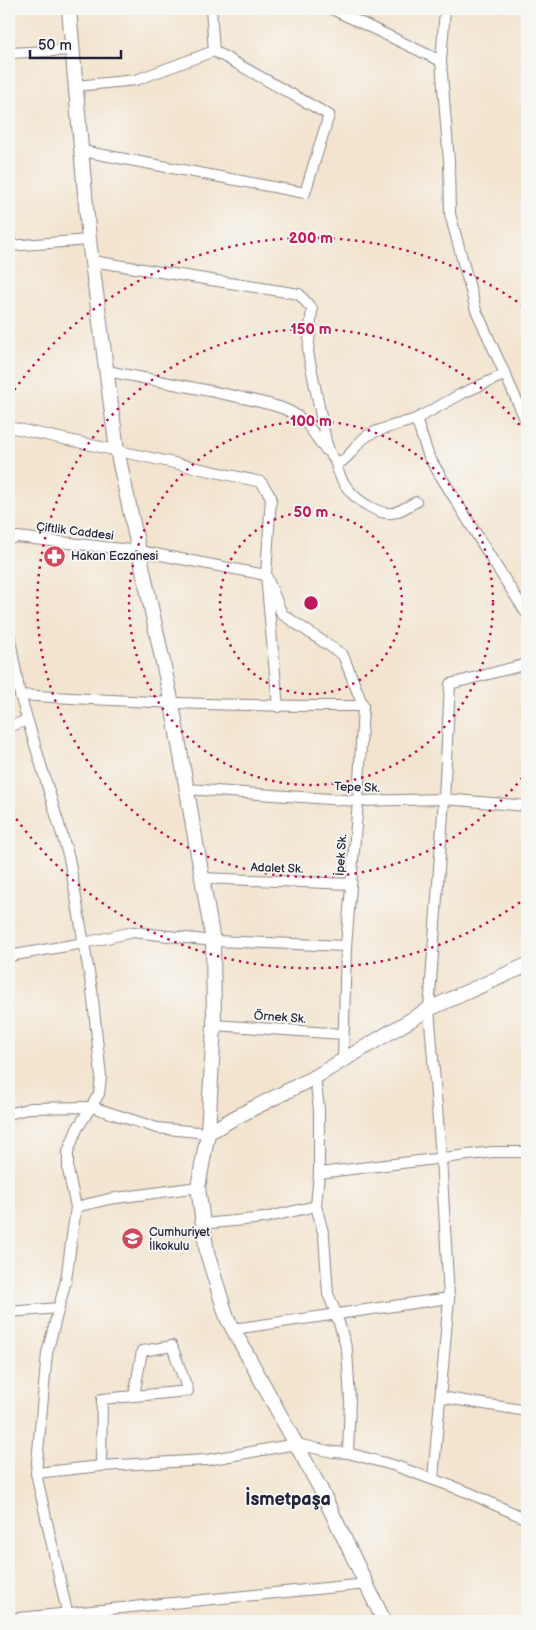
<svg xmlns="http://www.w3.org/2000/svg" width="536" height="1630" font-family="'Balsamiq Sans',sans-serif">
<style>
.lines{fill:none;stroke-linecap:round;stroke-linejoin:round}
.street-casing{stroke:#8a8385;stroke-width:12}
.secondary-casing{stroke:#8a8385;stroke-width:16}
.street{stroke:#fff;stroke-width:10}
.secondary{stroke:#fff;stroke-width:14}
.ring{fill:none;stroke:#c2185b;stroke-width:2.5;stroke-dasharray:2.5 5}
.labels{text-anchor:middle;stroke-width:4;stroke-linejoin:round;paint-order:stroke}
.street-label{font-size:12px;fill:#22223b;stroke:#f6f6f2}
.poi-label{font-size:12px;fill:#22223b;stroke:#f6f6f2;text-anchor:start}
.district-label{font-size:18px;font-weight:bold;fill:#22223b;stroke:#f6f6f2}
.centre{fill:#c2185b;stroke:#f6f6f2;stroke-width:2.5}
.ring-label{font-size:15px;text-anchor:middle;font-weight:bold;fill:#c2185b;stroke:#f6f6f2;stroke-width:4;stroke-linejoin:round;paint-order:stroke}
</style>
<rect width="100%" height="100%" fill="#f6f6f2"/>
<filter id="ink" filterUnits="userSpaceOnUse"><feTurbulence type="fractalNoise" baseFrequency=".02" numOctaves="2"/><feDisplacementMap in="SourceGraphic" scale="10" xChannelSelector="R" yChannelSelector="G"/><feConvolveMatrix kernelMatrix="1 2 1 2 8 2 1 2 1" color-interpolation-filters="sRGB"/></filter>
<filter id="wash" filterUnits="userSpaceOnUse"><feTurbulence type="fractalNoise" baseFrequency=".0096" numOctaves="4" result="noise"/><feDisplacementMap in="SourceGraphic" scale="20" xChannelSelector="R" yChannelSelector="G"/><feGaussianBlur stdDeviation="1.12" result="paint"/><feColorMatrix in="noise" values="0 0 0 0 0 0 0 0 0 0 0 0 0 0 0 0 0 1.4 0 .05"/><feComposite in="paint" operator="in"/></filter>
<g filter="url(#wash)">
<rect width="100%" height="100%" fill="#f3e4cf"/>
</g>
<g filter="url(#ink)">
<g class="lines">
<defs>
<g id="street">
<path d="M211 9 214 51"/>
<path d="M332 9 441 61"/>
<path d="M445 9 441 61 449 161 450 214 476 310 527 423"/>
<path d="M9 53 73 50"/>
<path d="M76 86 136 80 214 51 329 115 305 193 82 151"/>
<path d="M9 246 89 240"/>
<path d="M92 261 299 294 312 309 308 352 326 441C329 450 330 460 341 462 352 455 356 443 367 436 379 428 402 424 416 419"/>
<path d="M107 371C152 380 198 388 243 398 262 403 285 405 301 419 312 427 317 441 327 451"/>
<path d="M506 374 463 393 416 419 429 457 496 566 527 614"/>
<path d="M9 427 261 482 271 497 266 575 278 707"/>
<path d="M335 461C340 483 352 498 372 508 378 511 384 514 391 513 399 513 409 505 416 502"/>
<path d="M9 539 17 537 139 551 266 575 282 614 343 655 363 706 358 801 346 946 343 1060"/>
<path d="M9 633 20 695 69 858 92 990 101 1077 99 1094 77 1129 68 1152V1170L76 1207 66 1280 47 1353 36 1473 69 1621"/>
<path d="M20 695C134 702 248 707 363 706"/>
<path d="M9 727 27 720"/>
<path d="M187 789 358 801 444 799 527 806"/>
<path d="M202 878 351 884"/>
<path d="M9 956 84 943 133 932 213 941 346 946"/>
<path d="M214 1025 343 1034"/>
<path d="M315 1077 319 1109V1173L316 1206 324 1236 328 1294 336 1313 347 1350 350 1401 348 1453"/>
<path d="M9 1114 30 1108 92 1107 157 1128 208 1133"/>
<path d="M319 1173 493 1152H527"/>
<path d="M76 1207 109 1199 198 1187"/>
<path d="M203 1224 264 1218 316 1206"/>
<path d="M9 1312 59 1308"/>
<path d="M233 1329 449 1298"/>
<path d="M441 1397 527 1411"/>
<path d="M101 1466 102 1399 188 1391 172 1346 142 1351 134 1396"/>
<path d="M36 1473 101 1466 207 1460 296 1444 333 1452 348 1453 396 1466 470 1493 493 1504 527 1519"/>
<path d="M433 1479 449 1298 441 1157 429 1009 444 799 450 684 527 664"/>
<path d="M9 1619 367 1584"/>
</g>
<g id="secondary">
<path d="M69 9 89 240 117 450 172 704 213 941 214 1025 208 1133 198 1187 207 1253 227 1318 320 1488 384 1621"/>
<path d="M208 1133 236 1117 315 1077 429 1009 527 965"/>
</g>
</defs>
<use href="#street" class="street-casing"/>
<use href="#secondary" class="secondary-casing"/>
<use href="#street" class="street"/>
<use href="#secondary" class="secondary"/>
</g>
</g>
<g class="ring">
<circle cx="311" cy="603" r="91"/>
<circle cx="311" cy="603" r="182"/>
<path d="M527 772A274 274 0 1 1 527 434"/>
<path d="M526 898A365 365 0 0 1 10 810M10 396A365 365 0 0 1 526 308"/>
</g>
<defs>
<symbol id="pharmacy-disc" viewBox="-11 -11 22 22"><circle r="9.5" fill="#d1495b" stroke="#f6f6f2"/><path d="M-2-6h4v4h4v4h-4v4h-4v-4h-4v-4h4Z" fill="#fff"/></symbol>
<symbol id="school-disc" viewBox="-11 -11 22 22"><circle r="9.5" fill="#d1495b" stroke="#f6f6f2"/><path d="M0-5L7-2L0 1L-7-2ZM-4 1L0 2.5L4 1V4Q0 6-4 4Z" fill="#fff"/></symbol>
</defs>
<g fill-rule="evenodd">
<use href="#pharmacy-disc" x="42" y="544" width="25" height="25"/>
<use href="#school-disc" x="120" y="1226" width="25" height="25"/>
</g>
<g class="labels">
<g class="street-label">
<text transform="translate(75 531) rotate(7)" y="4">Çiftlik Caddesi</text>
<text transform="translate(357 787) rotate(2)" y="4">Tepe Sk.</text>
<text transform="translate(341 855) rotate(-86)" y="4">İpek Sk.</text>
<text transform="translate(277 868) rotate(2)" y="4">Adalet Sk.</text>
<text transform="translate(280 1017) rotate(4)" y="4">Örnek Sk.</text>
</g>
<g class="poi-label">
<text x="71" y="560">Hakan Eczanesi</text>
<text x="149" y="1236">Cumhuriyet<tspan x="149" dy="14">İlkokulu</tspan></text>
</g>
<g class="district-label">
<text x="288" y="1505">İsmetpaşa</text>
</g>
</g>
<circle cx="311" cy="603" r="8" class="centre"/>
<g class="ring-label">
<text x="311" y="243">200 m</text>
<text x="311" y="334">150 m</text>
<text x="311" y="426">100 m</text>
<text x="311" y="517">50 m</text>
</g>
<rect width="536" height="1630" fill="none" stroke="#f6f6f2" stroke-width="30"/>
<path d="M30 50v8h91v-8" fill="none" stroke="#22223b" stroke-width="2.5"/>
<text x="38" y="50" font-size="15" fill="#22223b" stroke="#f6f6f2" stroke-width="4" paint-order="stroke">50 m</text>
</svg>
